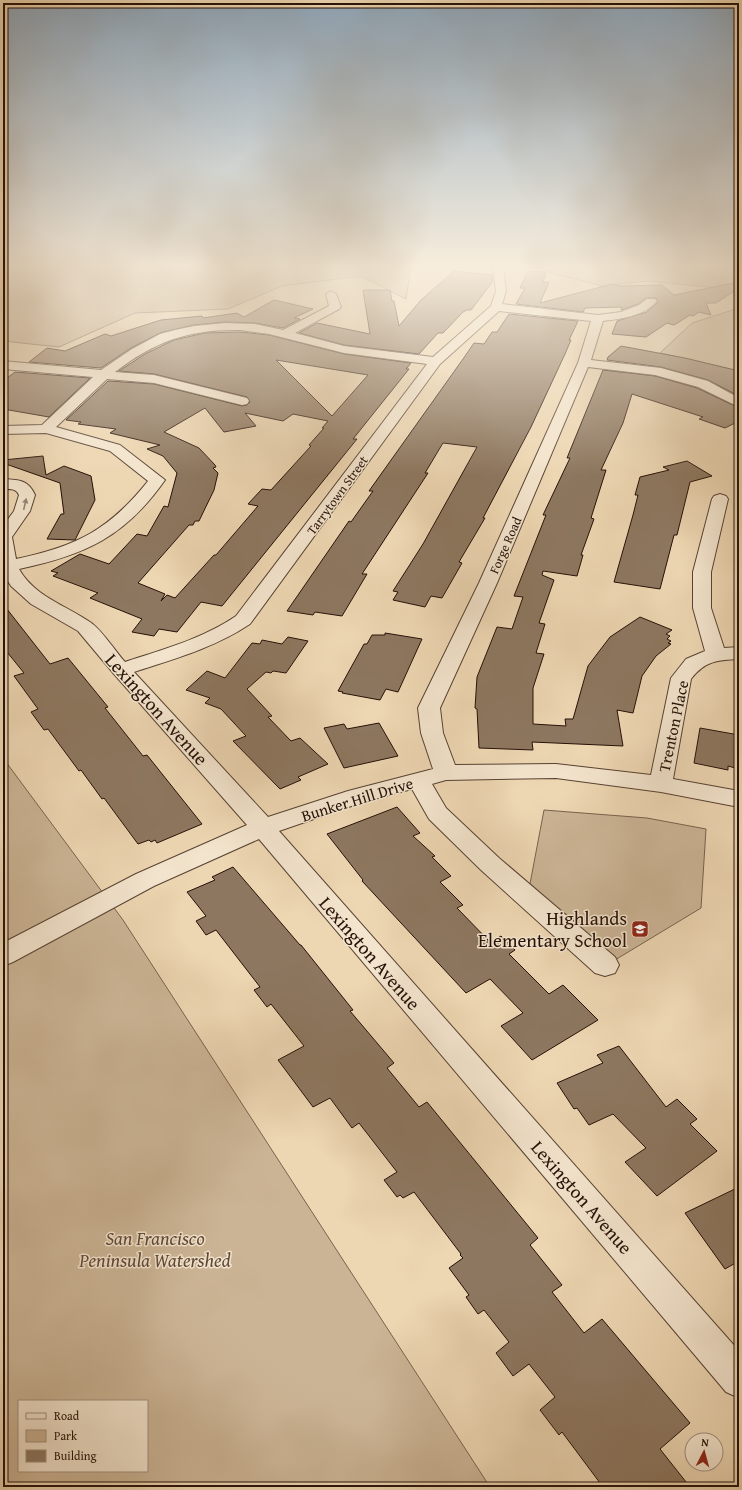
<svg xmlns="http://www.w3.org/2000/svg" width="742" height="1490" font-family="'Gentium Book Plus',serif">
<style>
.green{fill:#cbb495;stroke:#78624e;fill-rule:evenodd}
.building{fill:#8d7760;stroke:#251007;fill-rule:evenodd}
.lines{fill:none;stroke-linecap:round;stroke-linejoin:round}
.minor-casing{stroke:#574232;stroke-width:2}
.minor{fill:#f3e4cd;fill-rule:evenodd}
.oneway{fill:#968574}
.labels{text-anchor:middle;stroke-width:3;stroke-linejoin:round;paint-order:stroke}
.far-street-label{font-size:13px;fill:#251007;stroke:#f3e4cd}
.street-label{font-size:16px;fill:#251007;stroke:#f3e4cd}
.near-street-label{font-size:19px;fill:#251007;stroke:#f3e4cd}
.near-poi-label{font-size:19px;fill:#251007;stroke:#f3e4cd;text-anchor:end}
.near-park-label{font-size:19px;font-style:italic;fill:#5f4939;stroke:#f3e4cd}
</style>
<rect width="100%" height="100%" fill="#edd6b2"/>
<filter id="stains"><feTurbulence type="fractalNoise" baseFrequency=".005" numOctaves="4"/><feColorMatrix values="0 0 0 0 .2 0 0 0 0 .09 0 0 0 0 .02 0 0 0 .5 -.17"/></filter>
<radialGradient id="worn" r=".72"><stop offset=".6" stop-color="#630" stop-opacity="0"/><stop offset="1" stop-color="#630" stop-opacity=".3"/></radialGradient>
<g class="green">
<path d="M3 267H411L406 299 361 276 282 286 228 309 135 313 59 347 3 341Z"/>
<path d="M552 267H739V290L648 281 602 286 548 272Z"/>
<path d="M739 308V371L660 353 692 323Z"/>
<path d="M3 758 123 920 490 1487H3ZM19 1401H147V1471H19Z"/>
<path d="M544 810 647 818 706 829 701 908 610 963 529 889Z"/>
</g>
<g class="building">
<path d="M454 271 492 275 493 281 471 310H467L463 312 443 333H438L419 354 344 345 299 333 317 323 370 334 363 290H390L392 301H394L399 326 421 300Z"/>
<path d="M528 271 546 272 543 282H549L540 303 612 284 619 286 662 285 674 295 739 282V288L716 303H706L711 315 699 312 693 316 690 315 674 325 667 323 646 337 612 334 617 321 647 312 658 302 656 298H646L638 304 621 310 622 307 585 308 583 312 516 304 525 288H520Z"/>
<path d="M274 300 313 309 294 318 300 319 283 328 255 323 225 322 194 325 160 333 131 348 101 368 29 362 47 348 65 351 105 334 111 336 161 320 202 316 203 318 237 313 244 317Z"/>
<path d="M509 314 578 321 569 340H571L565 354 531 427 483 518H485L459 562 462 563 442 598 431 596 425 607 393 600 398 592 393 591 423 544 477 447 443 443 425 473H428L362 574H367L342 616 315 612 313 615 287 611 349 521 351 522 373 491H369L463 359 474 343 484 344 492 332H497Z"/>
<path d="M240 332 269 335 344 354 411 363 406 369H409L353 439H357L222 606 201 602 177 632 159 629 154 636 132 632 142 619 90 598 98 593 53 576 58 573 51 571 80 554 109 564 137 534 147 536 164 506 168 507 177 473 163 456 147 449 160 445 110 433 116 429 78 424 81 422 66 420 108 381 154 384 242 406 247 405 250 402 247 397 154 374 119 371 145 354 174 340 205 333ZM276 360 368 375 332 416ZM205 408 224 432 256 426 245 413 283 421 293 414 328 421 322 428H324L309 445 311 446 271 490 262 489 248 504 258 506 216 555H214L175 598 167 595 161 601 165 594 138 583 189 525H193L195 521H199L214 490 218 473 213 468 216 467 215 465 199 448 164 432Z"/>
<path d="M621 346 685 358 739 371V396L708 380 661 367 607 360 608 357Z"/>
<path d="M603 370 655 376 697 388 739 408V421L725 428 699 419 703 417 632 394 623 423 601 470H606L591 518 594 519 581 555H583L577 576 543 571 542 575 554 580 539 623 545 624 536 653 544 654 533 688V724L566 726 565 719H573L588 666 594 658 610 637 640 617 672 630 666 634 670 636 667 639 671 641 668 643 671 644 656 656 642 676 633 713 617 710 623 746 532 742 533 750 479 748 477 709 475 708 477 677 497 627 512 629 523 597 514 596 546 515H543L570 458H567Z"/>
<path d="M15 372 90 378 49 417 3 409V381Z"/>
<path d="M43 456 46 475 64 466 91 476 95 500 75 540 47 539 61 514H64L60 483 3 463V460Z"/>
<path d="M687 461 712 476 690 482 677 535H674L660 589 614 582 633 515 638 495H635L640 477 669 470 663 467Z"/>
<path d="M3 604 50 664 68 658 108 707 105 708 143 756 147 755 202 824 157 843 155 840 151 842 149 840 138 844 104 798 102 799 81 770 79 771 48 729 44 730 31 712 38 709 14 676 24 673 3 647Z"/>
<path d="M385 633 422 639 398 692 386 689 380 700 342 693 343 692 338 691 364 644H367L372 635H385Z"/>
<path d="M288 637 308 641 286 673 273 671 271 673 266 672 247 689 272 716 268 717 291 741 300 738 328 764 298 777 301 780 280 789 233 741 246 736 221 709 205 703 210 698 186 690 207 671 225 678 252 643 260 644 262 640 282 644Z"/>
<path d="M379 723 398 756 344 768 324 728 344 724 347 729Z"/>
<path d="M700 728 739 735V769L728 766V770L694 763Z"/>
<path d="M397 807 420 833 413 836 435 856 432 857 451 876 440 882 463 905 457 908 490 942 501 936 515 950 509 954 549 994 563 985 598 1020 532 1060 501 1026 523 1013 490 979 466 993 362 881 363 880 327 834Z"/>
<path d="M233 867 300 945H301L353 1010 350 1011 394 1063 387 1068 419 1107 427 1102 538 1238 530 1245 562 1285 552 1292 584 1333 602 1319 690 1423 660 1449 690 1487H603L562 1432 559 1435 540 1410 555 1397 529 1364 513 1376 496 1353 509 1342 484 1310 478 1314 466 1297 469 1295 449 1268 463 1258 460 1255 461 1254 414 1192 403 1198 400 1195 397 1197 384 1180 397 1172 359 1123 352 1128 330 1098 313 1107 278 1060 304 1046 271 1004 267 1007 254 990 260 987 216 930 206 935 196 921 206 916 187 892 215 880 212 877Z"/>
<path d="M619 1046 666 1107 677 1099 697 1119 690 1124 717 1151 657 1196 625 1162 646 1148 613 1114 589 1125 577 1108 574 1109 557 1083 603 1063 597 1055Z"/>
<path d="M739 1187V1261L725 1269 685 1213Z"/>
</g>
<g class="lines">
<defs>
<path id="minor" d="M493 267H503L506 291 502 304 598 315 621 312 639 305 647 299H655L657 301C645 316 620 319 603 321L591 360 661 368 708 381 739 398V407L698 387 655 375 588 367 497 583 440 708 443 733 455 765 556 764 651 775 671 678 686 659 705 651 693 608V572L712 499 714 496 720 494 726 496 728 499 711 572V608L724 648 739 647V659C717 660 705 661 691 679L673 779 739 791V807L661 792 556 778 446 780 432 784 446 808 499 858 615 957 619 965 615 973 605 976 595 973 481 870 429 819 412 789 363 802 279 831 739 1351V1398L726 1392 259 839 154 886 13 962 3 966V943L136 874 247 825 114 674 78 631 31 604 11 586 3 573V526L14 511 19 495C16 488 10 489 3 489V479C18 480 28 479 35 495L30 511 12 537 16 559C77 546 109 530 148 481L110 451 46 433 3 434V426L42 425 93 377 3 369V361L101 370 132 349 160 334 175 330 194 326 225 323 255 324 283 330 329 306 326 294 331 291 336 294 341 307 339 309 295 333 344 346 433 357 491 306 496 291ZM499 311 591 321 578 363 479 583 418 708 421 733 433 769 348 791 268 817 134 672C174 659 214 648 250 624L440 364ZM240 330 269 334 344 353 427 364 236 616C202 639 164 649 125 662 115 651 102 630 90 622 65 605 34 596 19 569 85 555 125 537 165 480L120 445 56 427 107 379 154 383 242 405 247 404 249 401 247 398 154 375 115 372C155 341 190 329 240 330Z"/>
</defs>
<use href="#minor" class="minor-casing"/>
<use href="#minor" class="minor"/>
</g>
<defs><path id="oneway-solid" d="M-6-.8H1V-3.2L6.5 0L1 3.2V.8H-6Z"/></defs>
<use class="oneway" href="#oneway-solid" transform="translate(25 504) rotate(-77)"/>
<linearGradient id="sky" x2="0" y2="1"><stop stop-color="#8fa7bb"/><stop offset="0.56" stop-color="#f7eddc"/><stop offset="1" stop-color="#f7eddc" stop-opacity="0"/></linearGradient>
<rect width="742" height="475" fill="url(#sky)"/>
<defs>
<symbol id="school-square" viewBox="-11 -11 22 22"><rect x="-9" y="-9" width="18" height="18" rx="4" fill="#8f2418" stroke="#f3e4cd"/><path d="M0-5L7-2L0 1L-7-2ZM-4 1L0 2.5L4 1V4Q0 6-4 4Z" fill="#fff"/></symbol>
</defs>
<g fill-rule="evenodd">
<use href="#school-square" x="630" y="919" width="20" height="20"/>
</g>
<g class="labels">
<g class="far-street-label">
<text transform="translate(337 495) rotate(-54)" y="5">Tarrytown Street</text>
<text transform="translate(505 545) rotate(-66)" y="5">Forge Road</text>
</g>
<g class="street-label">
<text transform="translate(673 726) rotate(-78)" y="6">Trenton Place</text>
<text transform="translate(357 799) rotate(-17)" y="6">Bunker Hill Drive</text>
</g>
<g class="near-street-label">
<text transform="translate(157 709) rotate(48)" y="7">Lexington Avenue</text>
<text transform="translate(370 953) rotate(49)" y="7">Lexington Avenue</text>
<text transform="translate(582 1197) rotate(49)" y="7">Lexington Avenue</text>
</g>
<g class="near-poi-label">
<text x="627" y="925">Highlands<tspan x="627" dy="22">Elementary School</tspan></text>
</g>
<g class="near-park-label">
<text x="155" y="1245">San Francisco<tspan x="155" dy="22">Peninsula Watershed</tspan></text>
</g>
</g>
<rect width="742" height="1490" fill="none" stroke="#edd6b2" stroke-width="16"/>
<rect x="4" y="4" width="734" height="1482" fill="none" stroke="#251007" stroke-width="2"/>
<rect x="8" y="8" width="726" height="1474" fill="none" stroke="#251007"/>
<rect x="18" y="1400" width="130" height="72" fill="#f3e4cd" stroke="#a18f7e"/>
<rect x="26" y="1413" width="20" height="6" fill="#f3e4cd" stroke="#a18f7e"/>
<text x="54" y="1420" font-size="12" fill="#251007">Road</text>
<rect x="26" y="1430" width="20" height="12" fill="#cbb495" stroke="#a18f7e"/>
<text x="54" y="1440" font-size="12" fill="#251007">Park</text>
<rect x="26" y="1450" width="20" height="12" fill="#8d7760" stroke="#a18f7e"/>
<text x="54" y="1460" font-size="12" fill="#251007">Building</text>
<g transform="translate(704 1452) rotate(6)"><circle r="19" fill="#f3e4cd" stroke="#a18f7e"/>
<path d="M0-3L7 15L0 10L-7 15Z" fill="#8f2418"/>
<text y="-6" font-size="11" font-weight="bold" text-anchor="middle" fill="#251007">N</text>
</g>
<rect width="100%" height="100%" filter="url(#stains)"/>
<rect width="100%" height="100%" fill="url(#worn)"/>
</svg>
